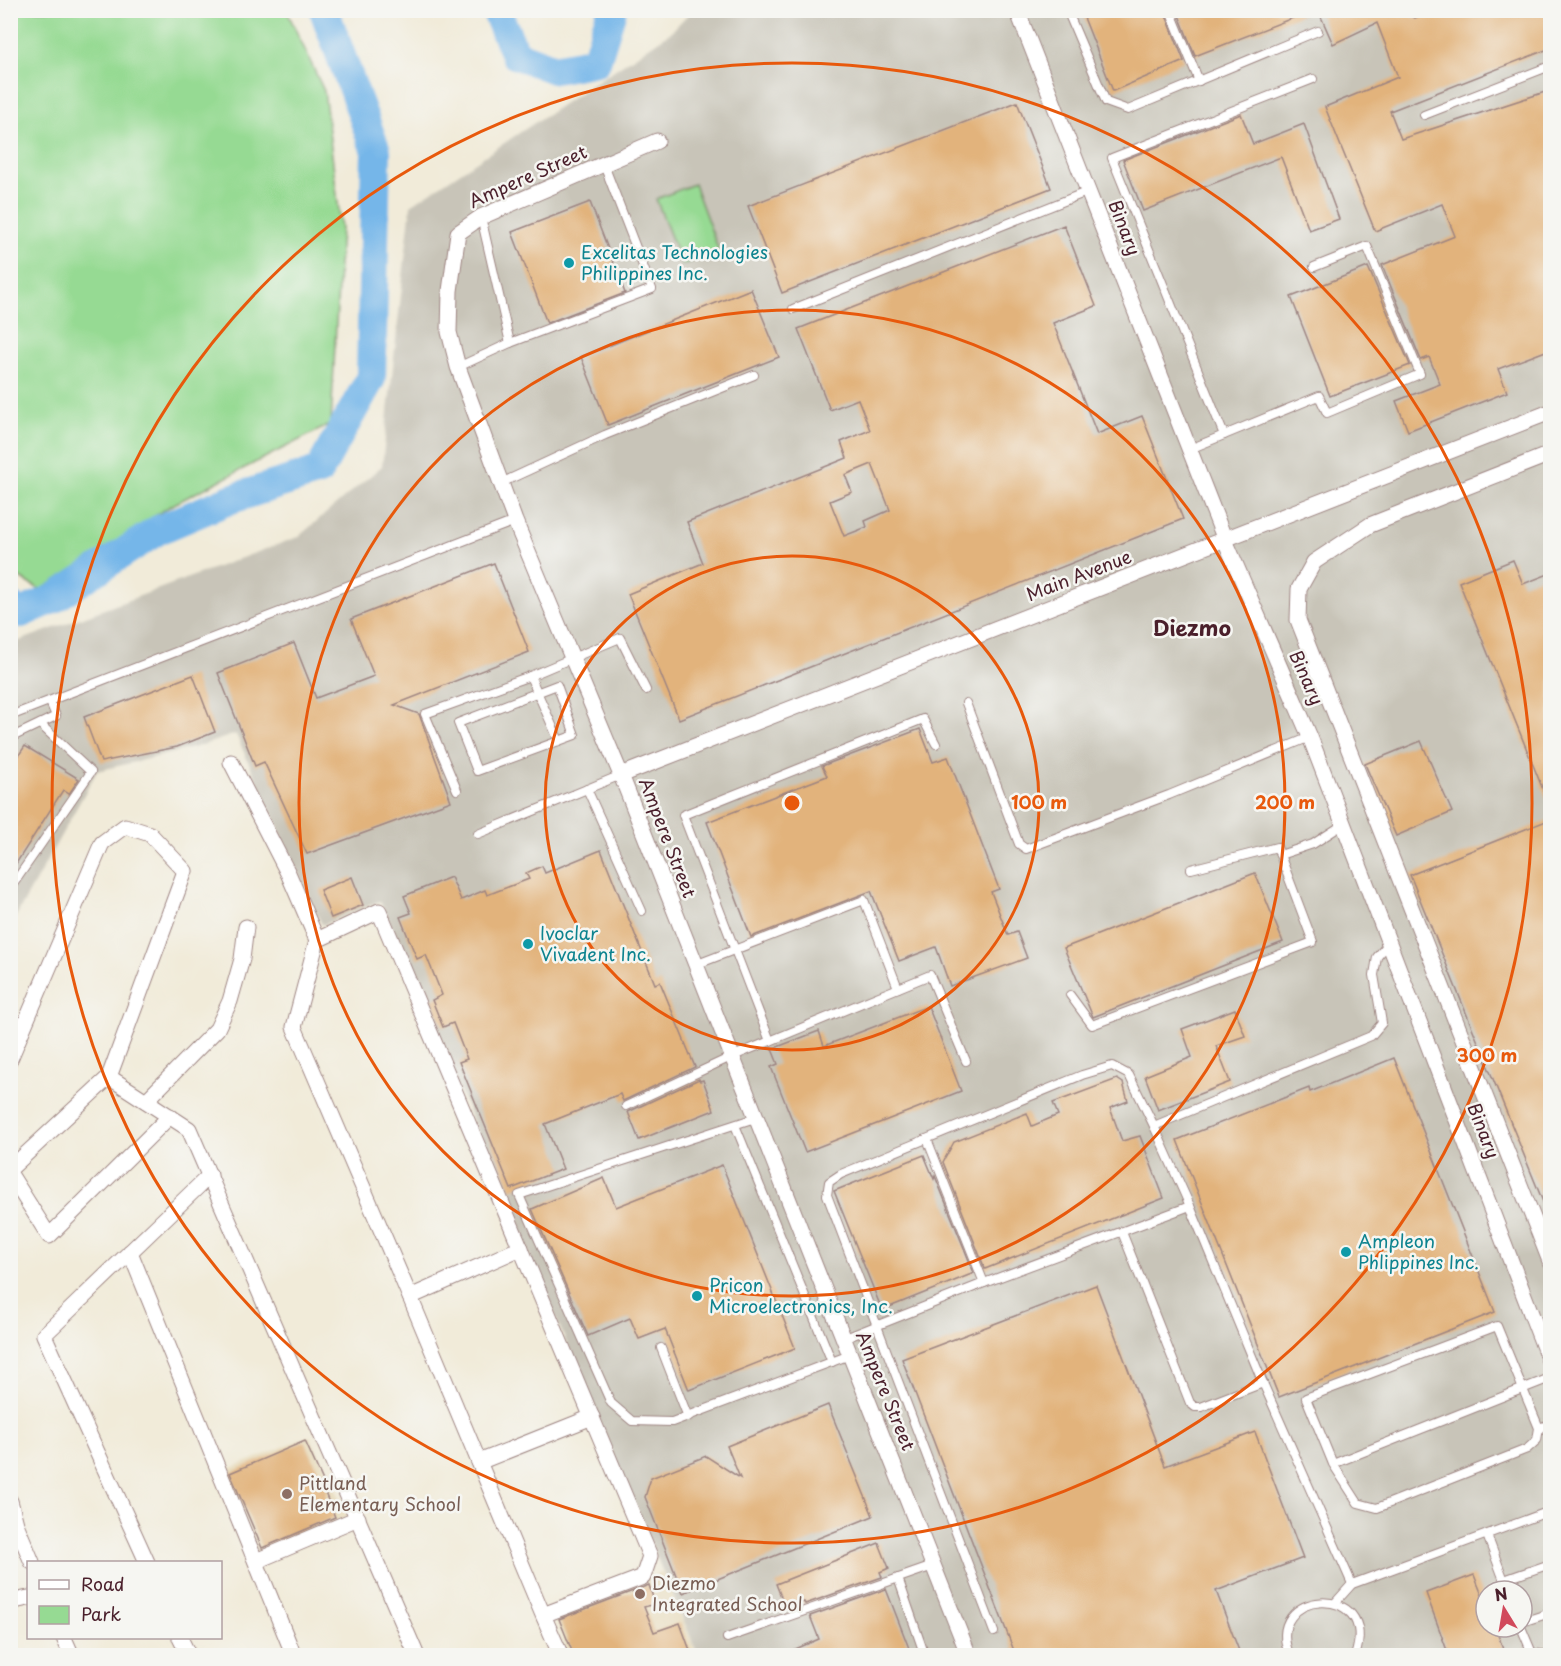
<svg xmlns="http://www.w3.org/2000/svg" width="1561" height="1666" font-family="'Playpen Sans',sans-serif">
<style>
.built{fill:#e7daba}
.industrial{fill:#c8c4b8;fill-rule:evenodd}
.green{fill:#96da93;stroke:#707c5f;stroke-width:1.5}
.lines{fill:none;stroke-linecap:round;stroke-linejoin:round}
.river{stroke:#74b6e9;stroke-width:30}
.building{fill:#e2b37c;fill-rule:evenodd}
.service-casing{stroke:#9e8582;stroke-width:10}
.minor-casing{stroke:#9e8582;stroke-width:17}
.service{stroke:#fff;stroke-width:8}
.minor{stroke:#fff;stroke-width:15}
.ring{fill:none;stroke:#e8590c;stroke-width:3}
.culture-dot{fill:#0f9aa8;stroke:#f6f6f2;stroke-width:2}
.education-dot{fill:#8d6e63;stroke:#f6f6f2;stroke-width:2}
.labels{text-anchor:middle;stroke-width:5;stroke-linejoin:round;paint-order:stroke}
.street-label{font-size:18px;fill:#4a1f2b;stroke:#f6f6f2}
.culture-label{font-size:18px;fill:#0d838f;stroke:#f6f6f2;text-anchor:start}
.education-label{font-size:18px;fill:#785e54;stroke:#f6f6f2;text-anchor:start}
.quarter-label{font-size:21px;font-weight:bold;fill:#4a1f2b;stroke:#f6f6f2}
.centre{fill:#e8590c;stroke:#f6f6f2;stroke-width:3}
.ring-label{font-size:18px;text-anchor:middle;font-weight:bold;fill:#e8590c;stroke:#f6f6f2;stroke-width:5;stroke-linejoin:round;paint-order:stroke}
</style>
<rect width="100%" height="100%" fill="#f6f6f2"/>
<filter id="ink" filterUnits="userSpaceOnUse"><feTurbulence type="fractalNoise" baseFrequency=".0167" numOctaves="2"/><feDisplacementMap in="SourceGraphic" scale="12" xChannelSelector="R" yChannelSelector="G"/><feConvolveMatrix kernelMatrix="1 2 1 2 8 2 1 2 1" color-interpolation-filters="sRGB"/></filter>
<filter id="wash" filterUnits="userSpaceOnUse"><feTurbulence type="fractalNoise" baseFrequency=".008" numOctaves="4" result="noise"/><feDisplacementMap in="SourceGraphic" scale="24" xChannelSelector="R" yChannelSelector="G"/><feGaussianBlur stdDeviation="1.35" result="paint"/><feColorMatrix in="noise" values="0 0 0 0 0 0 0 0 0 0 0 0 0 0 0 0 0 1.4 0 .05"/><feComposite in="paint" operator="in"/></filter>
<g filter="url(#wash)">
<rect width="100%" height="100%" fill="#f1ebd9"/>
<g class="built">
<path d="M310 1436 349 1517 259 1555 227 1470Z"/>
<path d="M662 1572 697 1655H571L554 1617Z"/>
</g>
<path class="industrial" d="M691 11H1550V1655H698L380 901 322 925 236 734 196 747 97 771 11 925V644L298 537 382 466 411 205 670 33ZM1486 1591H1522V1627H1486Z"/>
<g class="green">
<path d="M11 10 287 11 324 91 341 227 331 424 172 505 41 590 11 573Z"/>
<path d="M694 184 719 251 682 265 656 199Z"/>
</g>
<g class="lines">
<g class="river">
<path d="M496 10 515 54 554 69 596 61 612 10"/>
<path d="M10 606 21 613 53 599 158 530 231 499 319 471 371 378 376 151 324 10"/>
</g>
</g>
<g id="blocks">
<g class="building">
<path d="M1081 10H1164L1184 61 1113 91Z"/>
<path d="M1177 10H1307L1308 12 1195 56Z"/>
<path d="M1318 10H1410L1411 16 1415 18 1420 16 1424 10H1551V48L1390 111 1401 139 1551 90V349L1498 369 1507 392 1408 431 1396 401 1440 384 1429 357 1421 360 1382 265 1455 236 1442 204 1375 231 1325 107 1398 77 1377 23 1333 44Z"/>
<path d="M1017 102 1051 188 782 293 748 206Z"/>
<path d="M1241 114 1253 144 1304 124 1339 219 1309 230 1281 157 1143 211 1123 160Z"/>
<path d="M590 202 625 293 547 323 512 232Z"/>
<path d="M1064 225 1096 306 1053 323 1097 434 1142 416 1183 519 679 719 628 594 703 563 687 522 847 458 841 442 870 430 858 399 830 410 798 329ZM872 464 890 510 865 521 867 527 844 536 830 501 852 492 845 475Z"/>
<path d="M1368 267 1410 365 1330 396 1291 297Z"/>
<path d="M751 289 779 357 608 425 581 357Z"/>
<path d="M1513 560 1523 584 1551 573 1550 807 1459 582Z"/>
<path d="M494 563 529 652 394 705 419 714 451 801 307 854 264 762 255 766 218 673 294 643 316 698 374 676 351 619Z"/>
<path d="M193 675 215 732 177 747 101 762 84 717Z"/>
<path d="M920 729 933 762 948 757 999 889 991 892 1008 935 1017 932 1027 958 950 986 936 947 899 961 871 891 751 937 707 822 827 776 822 766Z"/>
<path d="M1421 741 1452 812 1396 836 1365 764Z"/>
<path d="M25 746 79 779 69 794 63 790 10 873V768Z"/>
<path d="M1551 819V1219H1550L1410 875Z"/>
<path d="M601 850 655 984 660 982 695 1067 623 1101 620 1094 545 1124 563 1169 511 1189 459 1062 467 1059 453 1023 443 1027 432 1000 442 995 426 955 417 959 400 917 411 913 404 896 451 877 461 900 485 890 487 895 529 879 526 873 542 866 545 873Z"/>
<path d="M1255 873 1283 942 1093 1017 1064 948Z"/>
<path d="M352 877 363 905 331 918 320 890Z"/>
<path d="M928 1006 961 1091 805 1152 771 1067 778 1064 772 1049 819 1031 824 1046Z"/>
<path d="M1235 1009 1245 1036 1216 1046 1230 1082 1158 1110 1145 1076 1192 1057 1182 1029Z"/>
<path d="M1394 1058 1495 1312 1279 1397 1177 1140 1309 1088 1310 1092Z"/>
<path d="M699 1079 700 1081 703 1080 714 1110 639 1140 628 1112Z"/>
<path d="M1117 1079 1123 1083 1128 1101 1110 1108 1122 1141 1140 1136 1164 1198 985 1269 943 1162 954 1142 1027 1113 1032 1126 1058 1115 1053 1103Z"/>
<path d="M924 1155 934 1179 935 1176 974 1273 882 1310 834 1191Z"/>
<path d="M722 1165 795 1348 689 1390 665 1329 639 1339 630 1318 588 1336 532 1209 604 1178 616 1207Z"/>
<path d="M1096 1285 1165 1466 1255 1432 1303 1558 1216 1591 1241 1656H1016L902 1359Z"/>
<path d="M828 1405 873 1516 683 1593 645 1497 651 1478 706 1456 740 1478 727 1446Z"/>
<path d="M305 1441 328 1492 325 1493 335 1517 262 1548 230 1473Z"/>
<path d="M879 1543 889 1568 880 1572 882 1577 805 1604 804 1602 786 1609 776 1584Z"/>
<path d="M1474 1575 1486 1605V1627H1495L1504 1651 1498 1656H1449L1426 1593Z"/>
<path d="M649 1585 655 1604 644 1607 654 1632 680 1623 692 1656H574L559 1619Z"/>
<path d="M886 1589 912 1656H779L819 1639 810 1616Z"/>
</g>
</g>
</g>
<g filter="url(#ink)">
<use href="#blocks" fill-opacity="0" stroke="#9e8582" stroke-width="1.5"/>
<g class="lines">
<defs>
<g id="service">
<path d="M1067 10 1106 102 1128 110 1318 31"/>
<path d="M1170 10 1199 81"/>
<path d="M1416 12 1418 10"/>
<path d="M1424 115 1550 66"/>
<path d="M481 217 510 343"/>
<path d="M793 309 1089 191"/>
<path d="M458 367 510 343 652 289 604 165"/>
<path d="M1224 435 1112 158 1313 79"/>
<path d="M1190 449 1319 396 1327 413 1420 374 1367 246 1314 267"/>
<path d="M501 483 605 435 754 375"/>
<path d="M530 676 559 741"/>
<path d="M557 685 575 735 477 771 458 723Z"/>
<path d="M966 703 1019 844 1026 849 1169 795 1310 737"/>
<path d="M10 716 515 521"/>
<path d="M10 738 56 716 50 702"/>
<path d="M587 789 642 911"/>
<path d="M457 790 425 714 530 676 620 638 646 690"/>
<path d="M478 834 621 775"/>
<path d="M1280 855 1313 844 1344 824"/>
<path d="M10 881 14 883 91 772 40 724"/>
<path d="M695 965 864 900 898 988"/>
<path d="M1070 995 1092 1025 1313 942 1277 847 1191 869"/>
<path d="M770 1041 683 815 923 719 936 744"/>
<path d="M626 1106 731 1057 930 975 966 1061"/>
<path d="M755 1118 519 1195 611 1403 632 1421 672 1422 850 1355"/>
<path d="M735 1125 832 1362"/>
<path d="M1154 1126 1371 1036 1382 1023 1374 975 1377 957 1389 943"/>
<path d="M927 1139 984 1283"/>
<path d="M1122 1232 1190 1403 1195 1407H1201L1263 1383"/>
<path d="M843 1339 984 1283 1190 1206"/>
<path d="M661 1348 688 1417"/>
<path d="M1539 1428 1550 1424"/>
<path d="M1333 1464 1358 1503 1377 1508 1527 1449 1537 1440 1539 1428 1497 1326 1306 1398 1333 1464 1522 1389 1550 1378"/>
<path d="M1487 1535 1508 1591"/>
<path d="M898 1578 925 1656"/>
<path d="M1504 1580 1550 1564"/>
<path d="M1335 1603 1352 1584 1550 1511"/>
<path d="M1522 1622 1550 1613"/>
<path d="M1521 1627 1532 1653"/>
<path d="M994 1632 827 1195 829 1182 841 1174 1082 1075 1112 1066 1129 1075 1154 1126 1190 1206 1263 1383 1352 1584"/>
<path d="M727 1638 933 1566"/>
<path d="M1290 1656C1260 1589 1381 1580 1355 1656"/>
<path d="M1529 1656 1532 1653 1550 1655"/>
</g>
<g id="minor">
<path d="M1017 10 1225 540 1310 737 1550 1363"/>
<path d="M657 141 481 217 458 233 450 291 449 332 458 367 515 521 621 775 969 1656"/>
<path d="M1550 454 1370 525 1314 562 1299 589 1298 620 1550 1261"/>
<path d="M231 762 288 873 317 940"/>
<path d="M621 775 1550 412"/>
<path d="M10 1059 102 843 125 826 150 834 185 871 109 1077 10 1169"/>
<path d="M109 1077 189 1129 417 1656"/>
<path d="M146 1101 217 1029 230 1001 242 959 246 927"/>
<path d="M10 1174 49 1236 170 1116"/>
<path d="M130 1252 294 1656"/>
<path d="M410 1297 521 1248"/>
<path d="M479 1462 592 1417"/>
<path d="M10 1501 16 1524 32 1562"/>
<path d="M256 1561 358 1518"/>
<path d="M147 1562 44 1335 210 1175"/>
<path d="M10 1602 28 1598"/>
<path d="M543 1615 643 1577 650 1556 379 911 317 940 294 1027 410 1297 543 1615 561 1656"/>
<path d="M64 1638 72 1656"/>
<path d="M180 1638 189 1656"/>
</g>
</defs>
<use href="#service" class="service-casing"/>
<use href="#minor" class="minor-casing"/>
<use href="#service" class="service"/>
<use href="#minor" class="minor"/>
</g>
</g>
<g class="ring">
<circle cx="792" cy="803" r="247"/>
<circle cx="792" cy="803" r="493"/>
<circle cx="792" cy="803" r="740"/>
</g>
<g class="culture-dot">
<circle cx="569" cy="263" r="6"/>
<circle cx="528" cy="944" r="6"/>
<circle cx="1346" cy="1252" r="6"/>
<circle cx="697" cy="1296" r="6"/>
</g>
<g class="education-dot">
<circle cx="287" cy="1494" r="6"/>
<circle cx="640" cy="1594" r="6"/>
</g>
<g class="labels">
<g class="street-label">
<text transform="translate(528 177) rotate(-24)" y="6">Ampere Street</text>
<text transform="translate(1124 228) rotate(69)" y="6">Binary</text>
<text transform="translate(1079 576) rotate(-21)" y="6">Main Avenue</text>
<text transform="translate(1306 678) rotate(66)" y="6">Binary</text>
<text transform="translate(667 838) rotate(69)" y="6">Ampere Street</text>
<text transform="translate(1483 1131) rotate(69)" y="6">Binary</text>
<text transform="translate(885 1391) rotate(68)" y="6">Ampere Street</text>
</g>
<g class="culture-label">
<text x="581" y="259">Excelitas Technologies<tspan x="581" dy="21">Philippines Inc.</tspan></text>
<text x="540" y="940">Ivoclar<tspan x="540" dy="21">Vivadent Inc.</tspan></text>
<text x="1358" y="1248">Ampleon<tspan x="1358" dy="21">Phlippines Inc.</tspan></text>
<text x="709" y="1292">Pricon<tspan x="709" dy="21">Microelectronics, Inc.</tspan></text>
</g>
<g class="education-label">
<text x="299" y="1490">Pittland<tspan x="299" dy="21">Elementary School</tspan></text>
<text x="652" y="1590">Diezmo<tspan x="652" dy="21">Integrated School</tspan></text>
</g>
<g class="quarter-label">
<text x="1192" y="636">Diezmo</text>
</g>
</g>
<circle cx="792" cy="803" r="9" class="centre"/>
<g class="ring-label">
<text x="1039" y="809">100 m</text>
<text x="1285" y="809">200 m</text>
<text x="1487" y="1062">300 m</text>
</g>
<rect width="1561" height="1666" fill="none" stroke="#f6f6f2" stroke-width="36"/>
<rect x="27" y="1561" width="195" height="78" fill="#f6f6f2" stroke="#b1a0a2" stroke-width="1.5"/>
<rect x="39" y="1580" width="30" height="9" fill="#ffffff" stroke="#b1a0a2" stroke-width="1.5"/>
<text x="81" y="1591" font-size="18" fill="#4a1f2b">Road</text>
<rect x="39" y="1606" width="30" height="18" fill="#96da93" stroke="#b1a0a2" stroke-width="1.5"/>
<text x="81" y="1621" font-size="18" fill="#4a1f2b">Park</text>
<g transform="translate(1504 1609) rotate(349)"><circle r="28" fill="#f6f6f2" stroke="#b1a0a2" stroke-width="1.5"/>
<path d="M0-4.5L10 22L0 15L-10 22Z" fill="#d1495b"/>
<text y="-9" font-size="16" font-weight="bold" text-anchor="middle" fill="#4a1f2b">N</text>
</g>
</svg>
